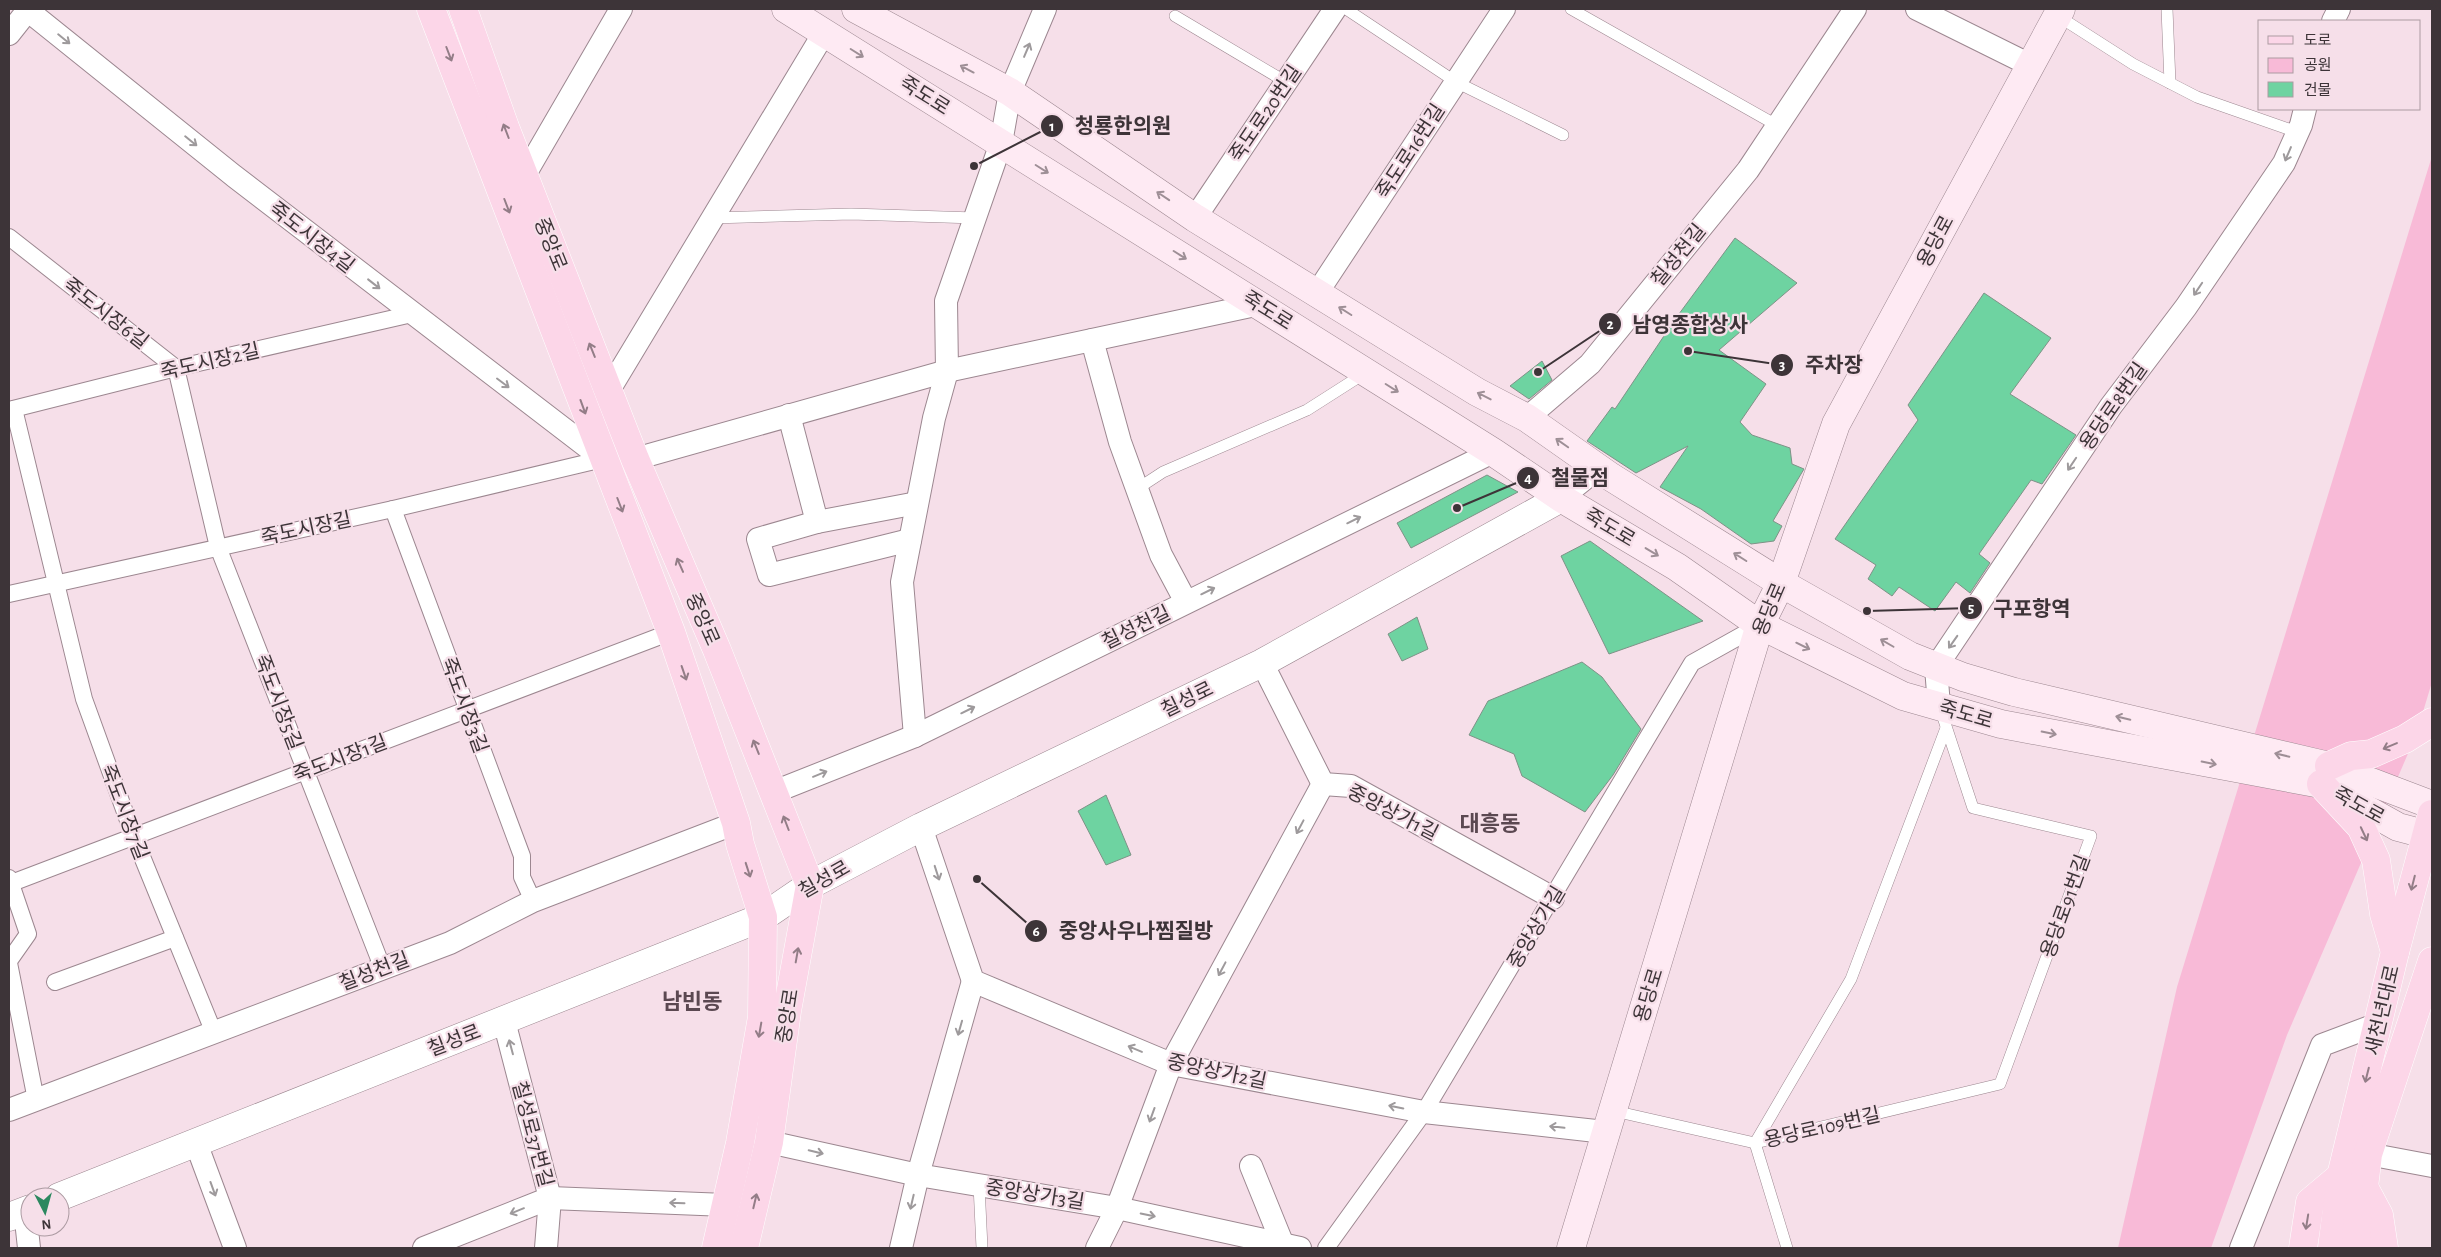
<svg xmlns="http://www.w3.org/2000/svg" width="2441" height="1257" font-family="'Alegreya Sans','Noto Sans KR',sans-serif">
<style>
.green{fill:#f8bad7}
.building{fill:#6ed3a1;stroke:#7e9287}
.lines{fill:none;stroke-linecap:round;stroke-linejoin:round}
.service-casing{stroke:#9c8790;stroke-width:12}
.pedestrian-casing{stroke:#9c8790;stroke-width:18}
.minor-casing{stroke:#9c8790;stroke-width:24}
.tertiary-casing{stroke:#9c8790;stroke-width:29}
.secondary-casing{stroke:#9c8790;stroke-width:29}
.primary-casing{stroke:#fff;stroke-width:29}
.service{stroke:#fff;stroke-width:11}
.pedestrian{stroke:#fff;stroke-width:16}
.minor{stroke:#fff;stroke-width:22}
.tertiary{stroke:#fff;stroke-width:28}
.secondary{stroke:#feeaf3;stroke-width:28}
.primary{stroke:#fcd6e8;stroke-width:28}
.oneway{stroke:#9e9a9c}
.oneway2{stroke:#9e8f96}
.oneway3{stroke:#937d87}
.labels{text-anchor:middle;stroke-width:4.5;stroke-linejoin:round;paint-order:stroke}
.street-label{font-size:20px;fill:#3d3438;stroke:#f6dfe9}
.quarter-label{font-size:22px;font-weight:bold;fill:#5b4851;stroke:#f6dfe9}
.leader{fill:none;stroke:#3d3438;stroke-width:2}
.callout-dot{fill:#3d3438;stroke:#f6dfe9;stroke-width:2}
.mark-label{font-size:15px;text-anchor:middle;font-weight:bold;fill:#fff}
.callout-label{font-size:21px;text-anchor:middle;font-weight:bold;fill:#3d3438;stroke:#f6dfe9;stroke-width:4.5;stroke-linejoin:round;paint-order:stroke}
</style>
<rect width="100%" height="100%" fill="#f6dfe9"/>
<path class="green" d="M2432 156V682L2416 735 2287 1035 2211 1248H2118L2177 987Z"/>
<g class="building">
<path d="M1735 238 1797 283 1719 350 1766 384 1740 422 1752 435 1790 448 1792 464 1804 469 1773 521 1782 526 1774 541 1751 544 1701 509 1660 487 1688 446 1636 473 1587 441 1612 407 1615 409 1676 318Z"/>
<path d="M1984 293 2051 338 2010 394 2076 435 2042 484 2031 480 1979 554 1990 563 1970 593 1956 582 1935 611 1899 587 1892 596 1868 579 1876 565 1835 539 1918 420 1908 405Z"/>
<path d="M1542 361 1552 380 1529 399 1510 386Z"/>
<path d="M1487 475 1518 492 1411 548 1397 523Z"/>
<path d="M1590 541 1703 621 1609 654 1561 556Z"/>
<path d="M1417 617 1428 649 1402 661 1388 634Z"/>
<path d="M1582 662 1602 677 1641 729 1613 775 1585 812 1522 776 1514 754 1469 735 1488 701Z"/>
<path d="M1106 795 1131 855 1106 865 1078 811Z"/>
</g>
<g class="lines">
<defs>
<g id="service">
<path d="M1346 9 1456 82 1563 135"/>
<path d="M1571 9 1778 126"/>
<path d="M2167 9 2170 83"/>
<path d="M1175 16 1286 82"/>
<path d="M2058 16 2133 64 2197 97 2297 132"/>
<path d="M712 218 851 214 975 218"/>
<path d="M1137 489 1163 472 1307 410 1365 373"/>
<path d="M1614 1111 1755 1143 2000 1084 2091 836 1973 808 1940 708"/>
<path d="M1755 1143 1851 979 1946 728"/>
<path d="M1755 1143 1787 1248"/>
<path d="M979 1185 982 1248"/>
</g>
<g id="pedestrian">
<path d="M9 237 176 368 218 547 383 969"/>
<path d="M14 409 84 699 134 837 214 1033"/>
<path d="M9 410 176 368 412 314"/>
<path d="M393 509 522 856V877L533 901"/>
<path d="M9 594 393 509 603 459"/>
<path d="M9 878 28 934 9 961"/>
<path d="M9 884 671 632"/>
<path d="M9 963 36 1100"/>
<path d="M55 982 175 938"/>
<path d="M1326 1248 1424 1112 1692 663 1760 625"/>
</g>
<g id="minor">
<path d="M26 9 234 176 603 459"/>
<path d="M1917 9 2030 65"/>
<path d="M2333 21 2339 9"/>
<path d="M9 34 28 10"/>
<path d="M524 176 621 9"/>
<path d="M1195 218 1335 9"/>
<path d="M1317 293 1504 9"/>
<path d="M1092 340 1120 442 1161 555 1186 602"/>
<path d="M609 390 824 33"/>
<path d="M789 415 817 522 758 539 769 575 910 540"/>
<path d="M1527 418 1590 364 1748 170 1855 9"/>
<path d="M635 459 947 371 1260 304"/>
<path d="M1561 498 1598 468"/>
<path d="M817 522 917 503"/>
<path d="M1262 663 1323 784 1351 786 1553 898"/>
<path d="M1939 706 1936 667 2111 406 2186 307 2284 163 2301 125 2305 109"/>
<path d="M915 736 902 582 934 418 947 371 946 301 1001 143 1010 92 1045 9"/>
<path d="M774 792 915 736 1493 452"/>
<path d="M921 827 973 981 1171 1064 1424 1112 1605 1132"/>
<path d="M504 1021 550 1198 546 1248"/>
<path d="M9 1110 450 943 533 901 736 823"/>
<path d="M769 1142 918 1175 1117 1208 1300 1248"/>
<path d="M196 1143 235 1248"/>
<path d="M2368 1154 2432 1166"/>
<path d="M1251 1166 1283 1245"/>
<path d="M25 1211 29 1248"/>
<path d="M424 1248 550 1198 726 1205"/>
<path d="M901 1248 918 1175 973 981"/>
<path d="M1097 1248 1117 1208 1171 1064 1323 784"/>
<path d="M2241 1248 2322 1045 2378 1024"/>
</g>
<g id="tertiary">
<path d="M59 1197 763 917 810 885 921 827 1262 663 1561 498"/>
<path d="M9 1217 30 1209"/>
</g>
<g id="secondary">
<path d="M786 9 1493 452 1561 498 1677 567 1760 625 1903 696 2001 724 2321 784 2398 827 2432 836"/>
<path d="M856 9 1010 92 1195 218 1477 392 1527 418 1611 477 1781 583 1910 656 1963 677 2014 692 2329 766 2432 805"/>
<path d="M1571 1248 1760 625 1781 583 1836 424 2061 9"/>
</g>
<g id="primary">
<path d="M431 9 671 632 736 823 740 844 763 917 762 1017 740 1143 716 1248"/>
<path d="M463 9 505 127 635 459 717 650 810 885 787 1011 769 1142 744 1248"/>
<path d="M2329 766 2351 756 2371 754 2405 739 2432 722"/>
<path d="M2321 784 2361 827 2376 860 2384 914 2395 952"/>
<path d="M2364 1187 2379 1215 2384 1248"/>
<path d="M2303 1248 2310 1202 2341 1176"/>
<path d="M2332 1248 2341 1176 2395 952 2432 814"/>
<path d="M2356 1248 2358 1210 2364 1187 2368 1154 2432 961"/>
</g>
</defs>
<use href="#service" class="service-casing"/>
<use href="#pedestrian" class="pedestrian-casing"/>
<use href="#minor" class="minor-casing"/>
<use href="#tertiary" class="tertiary-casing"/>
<use href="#secondary" class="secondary-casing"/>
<use href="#primary" class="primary-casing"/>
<use href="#service" class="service"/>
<use href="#pedestrian" class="pedestrian"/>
<use href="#minor" class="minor"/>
<use href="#tertiary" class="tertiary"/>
<use href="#secondary" class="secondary"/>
<use href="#primary" class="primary"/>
</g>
<defs><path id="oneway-shaft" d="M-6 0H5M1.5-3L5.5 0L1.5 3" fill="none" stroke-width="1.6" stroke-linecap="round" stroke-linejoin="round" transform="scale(1.25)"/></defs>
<g class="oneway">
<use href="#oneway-shaft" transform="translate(64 39) rotate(39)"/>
<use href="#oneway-shaft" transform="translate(1027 50) rotate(-67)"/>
<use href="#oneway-shaft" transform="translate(191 141) rotate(39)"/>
<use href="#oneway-shaft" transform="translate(2288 154) rotate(113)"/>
<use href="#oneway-shaft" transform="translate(374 284) rotate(38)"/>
<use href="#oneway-shaft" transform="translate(2198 289) rotate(124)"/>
<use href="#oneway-shaft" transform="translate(503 383) rotate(37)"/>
<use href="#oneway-shaft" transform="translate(2072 464) rotate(124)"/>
<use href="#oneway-shaft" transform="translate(1354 520) rotate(-26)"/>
<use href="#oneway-shaft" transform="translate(1208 591) rotate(-26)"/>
<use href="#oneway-shaft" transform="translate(1953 642) rotate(125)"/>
<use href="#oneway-shaft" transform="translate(968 710) rotate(-26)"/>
<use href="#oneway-shaft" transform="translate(820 774) rotate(-22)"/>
<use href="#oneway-shaft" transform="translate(1300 827) rotate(118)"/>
<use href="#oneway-shaft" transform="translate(937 873) rotate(72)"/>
<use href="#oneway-shaft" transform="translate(1222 969) rotate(118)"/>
<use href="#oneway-shaft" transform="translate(960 1028) rotate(106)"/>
<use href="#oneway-shaft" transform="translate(511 1047) rotate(-105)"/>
<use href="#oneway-shaft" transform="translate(1135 1049) rotate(-157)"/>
<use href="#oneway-shaft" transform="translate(1396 1107) rotate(-169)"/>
<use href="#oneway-shaft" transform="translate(1152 1115) rotate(110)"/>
<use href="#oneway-shaft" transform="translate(1557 1127) rotate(-174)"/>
<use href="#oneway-shaft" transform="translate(816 1152) rotate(13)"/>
<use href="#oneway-shaft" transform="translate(213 1189) rotate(70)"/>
<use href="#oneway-shaft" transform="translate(912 1202) rotate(103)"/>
<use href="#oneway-shaft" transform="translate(677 1203) rotate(-178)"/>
<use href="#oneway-shaft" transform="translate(517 1211) rotate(158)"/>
<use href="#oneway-shaft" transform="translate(1148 1215) rotate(12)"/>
</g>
<g class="oneway2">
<use href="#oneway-shaft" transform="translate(857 53) rotate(32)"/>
<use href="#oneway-shaft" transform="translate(967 69) rotate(-152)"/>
<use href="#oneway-shaft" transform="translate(1042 169) rotate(32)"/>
<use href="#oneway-shaft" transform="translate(1163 196) rotate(-146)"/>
<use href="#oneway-shaft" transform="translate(1180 255) rotate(32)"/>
<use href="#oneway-shaft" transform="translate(1345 311) rotate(-148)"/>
<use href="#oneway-shaft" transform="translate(1392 388) rotate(32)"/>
<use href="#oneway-shaft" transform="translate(1484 396) rotate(-153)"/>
<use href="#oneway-shaft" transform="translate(1562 443) rotate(-145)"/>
<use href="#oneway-shaft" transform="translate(1652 552) rotate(31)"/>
<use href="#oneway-shaft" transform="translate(1740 557) rotate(-148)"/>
<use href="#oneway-shaft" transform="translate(1887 643) rotate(-150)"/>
<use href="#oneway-shaft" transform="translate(1803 646) rotate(26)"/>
<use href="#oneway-shaft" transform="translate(2123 718) rotate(-167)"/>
<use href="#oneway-shaft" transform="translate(2049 733) rotate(11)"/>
<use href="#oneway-shaft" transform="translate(2282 755) rotate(-167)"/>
<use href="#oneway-shaft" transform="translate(2209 763) rotate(11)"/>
</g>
<g class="oneway3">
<use href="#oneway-shaft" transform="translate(449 54) rotate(69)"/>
<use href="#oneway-shaft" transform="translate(506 131) rotate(-111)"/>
<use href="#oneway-shaft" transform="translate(507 206) rotate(69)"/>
<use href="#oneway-shaft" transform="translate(592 350) rotate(-112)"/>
<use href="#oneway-shaft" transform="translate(583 407) rotate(70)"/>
<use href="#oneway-shaft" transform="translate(620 505) rotate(69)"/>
<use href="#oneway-shaft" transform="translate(680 565) rotate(-114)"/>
<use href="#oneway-shaft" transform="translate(684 673) rotate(71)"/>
<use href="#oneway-shaft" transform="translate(2390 746) rotate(157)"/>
<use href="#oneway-shaft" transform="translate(756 747) rotate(-112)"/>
<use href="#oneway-shaft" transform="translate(786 823) rotate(-111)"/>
<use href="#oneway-shaft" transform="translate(2364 834) rotate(65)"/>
<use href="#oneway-shaft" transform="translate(748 870) rotate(72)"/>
<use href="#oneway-shaft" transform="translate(2413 883) rotate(104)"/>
<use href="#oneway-shaft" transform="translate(797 955) rotate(-80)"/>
<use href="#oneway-shaft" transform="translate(760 1030) rotate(100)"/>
<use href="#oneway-shaft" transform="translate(2367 1075) rotate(104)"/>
<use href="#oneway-shaft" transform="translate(755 1201) rotate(-77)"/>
<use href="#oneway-shaft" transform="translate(2307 1222) rotate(99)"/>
</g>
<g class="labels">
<g class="street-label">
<text transform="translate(925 95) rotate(32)" y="7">죽도로</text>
<text transform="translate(1265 113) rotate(-56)" y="7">죽도로20번길</text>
<text transform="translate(1410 151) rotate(-57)" y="7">죽도로16번길</text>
<text transform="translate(312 237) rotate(38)" y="7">죽도시장4길</text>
<text transform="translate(1935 241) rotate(-62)" y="7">용당로</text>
<text transform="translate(551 244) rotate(68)" y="7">중앙로</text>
<text transform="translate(1678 255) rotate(-51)" y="7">칠성천길</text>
<text transform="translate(1268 310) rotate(32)" y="7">죽도로</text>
<text transform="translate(106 313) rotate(38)" y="7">죽도시장6길</text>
<text transform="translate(210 361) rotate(-13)" y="7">죽도시장2길</text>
<text transform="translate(2113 406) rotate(-55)" y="7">용당로8번길</text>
<text transform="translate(1610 527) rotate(31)" y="7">죽도로</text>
<text transform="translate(306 528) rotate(-12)" y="7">죽도시장길</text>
<text transform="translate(1769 609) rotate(-67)" y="7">용당로</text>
<text transform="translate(703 619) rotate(66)" y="7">중앙로</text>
<text transform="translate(1136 627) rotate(-26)" y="7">칠성천길</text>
<text transform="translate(1187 699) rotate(-26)" y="7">칠성로</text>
<text transform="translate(279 702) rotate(69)" y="7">죽도시장5길</text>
<text transform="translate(465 705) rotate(70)" y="7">죽도시장3길</text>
<text transform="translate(1966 714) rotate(16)" y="7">죽도로</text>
<text transform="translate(340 758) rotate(-21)" y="7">죽도시장1길</text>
<text transform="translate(2359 805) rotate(29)" y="7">죽도로</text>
<text transform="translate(125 812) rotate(69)" y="7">죽도시장7길</text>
<text transform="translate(1393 812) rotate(27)" y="7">중앙상가1길</text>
<text transform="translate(824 879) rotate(-30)" y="7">칠성로</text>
<text transform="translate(2065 906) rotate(-70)" y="7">용당로91번길</text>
<text transform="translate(1536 927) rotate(-59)" y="7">중앙상가길</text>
<text transform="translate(374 971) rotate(-21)" y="7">칠성천길</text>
<text transform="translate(1648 995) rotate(-73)" y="7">용당로</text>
<text transform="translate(2382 1010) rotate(-77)" y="7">새천년대로</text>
<text transform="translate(787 1016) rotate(-81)" y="7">중앙로</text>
<text transform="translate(454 1040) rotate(-21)" y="7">칠성로</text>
<text transform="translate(1217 1071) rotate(12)" y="7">중앙상가2길</text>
<text transform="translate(1822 1127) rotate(-13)" y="7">용당로109번길</text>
<text transform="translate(533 1134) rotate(75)" y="7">칠성로37번길</text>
<text transform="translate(1035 1194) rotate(9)" y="7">중앙상가3길</text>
</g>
<g class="quarter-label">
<text x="1490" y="831">대흥동</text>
<text x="692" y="1009">남빈동</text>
</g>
</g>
<path class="leader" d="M974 166L1052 126M1538 372L1610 324M1688 351L1782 365M1457 508L1528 478M1867 611L1971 608M977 879L1036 931"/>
<g class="callout-dot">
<circle cx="974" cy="166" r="5"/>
<circle cx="1538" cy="372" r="5"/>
<circle cx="1688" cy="351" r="5"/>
<circle cx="1457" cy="508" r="5"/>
<circle cx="1867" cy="611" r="5"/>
<circle cx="977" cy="879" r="5"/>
<circle cx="1052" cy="126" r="12"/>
<circle cx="1610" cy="324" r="12"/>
<circle cx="1782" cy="365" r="12"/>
<circle cx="1528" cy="478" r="12"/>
<circle cx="1971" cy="608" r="12"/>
<circle cx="1036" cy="931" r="12"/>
</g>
<g class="mark-label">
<text x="1052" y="131">1</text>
<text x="1610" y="329">2</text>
<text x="1782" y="370">3</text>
<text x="1528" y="483">4</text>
<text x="1971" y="613">5</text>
<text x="1036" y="936">6</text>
</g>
<g class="callout-label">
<text x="1123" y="133">청룡한의원</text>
<text x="1690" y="332">남영종합상사</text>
<text x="1834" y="372">주차장</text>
<text x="1580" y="485">철물점</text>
<text x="2032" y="616">구포항역</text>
<text x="1136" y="938">중앙사우나찜질방</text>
</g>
<rect width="2441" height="1257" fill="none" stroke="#3d3438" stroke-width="20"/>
<rect x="2258" y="20" width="162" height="90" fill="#f6dfe9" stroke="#ac9ba2"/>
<rect x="2268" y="36" width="25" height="8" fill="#fcd6e8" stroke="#ac9ba2"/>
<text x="2304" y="45" font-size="15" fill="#3d3438">도로</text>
<rect x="2268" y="58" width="25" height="15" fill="#f8bad7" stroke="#ac9ba2"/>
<text x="2304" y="70" font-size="15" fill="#3d3438">공원</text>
<rect x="2268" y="82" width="25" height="15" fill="#6ed3a1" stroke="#ac9ba2"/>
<text x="2304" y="95" font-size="15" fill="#3d3438">건물</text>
<g transform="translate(45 1212) rotate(174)"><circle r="24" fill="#f6dfe9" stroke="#ac9ba2"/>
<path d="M0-4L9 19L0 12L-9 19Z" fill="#2b885f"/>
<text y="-8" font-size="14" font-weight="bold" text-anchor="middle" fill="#3d3438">N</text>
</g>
</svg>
